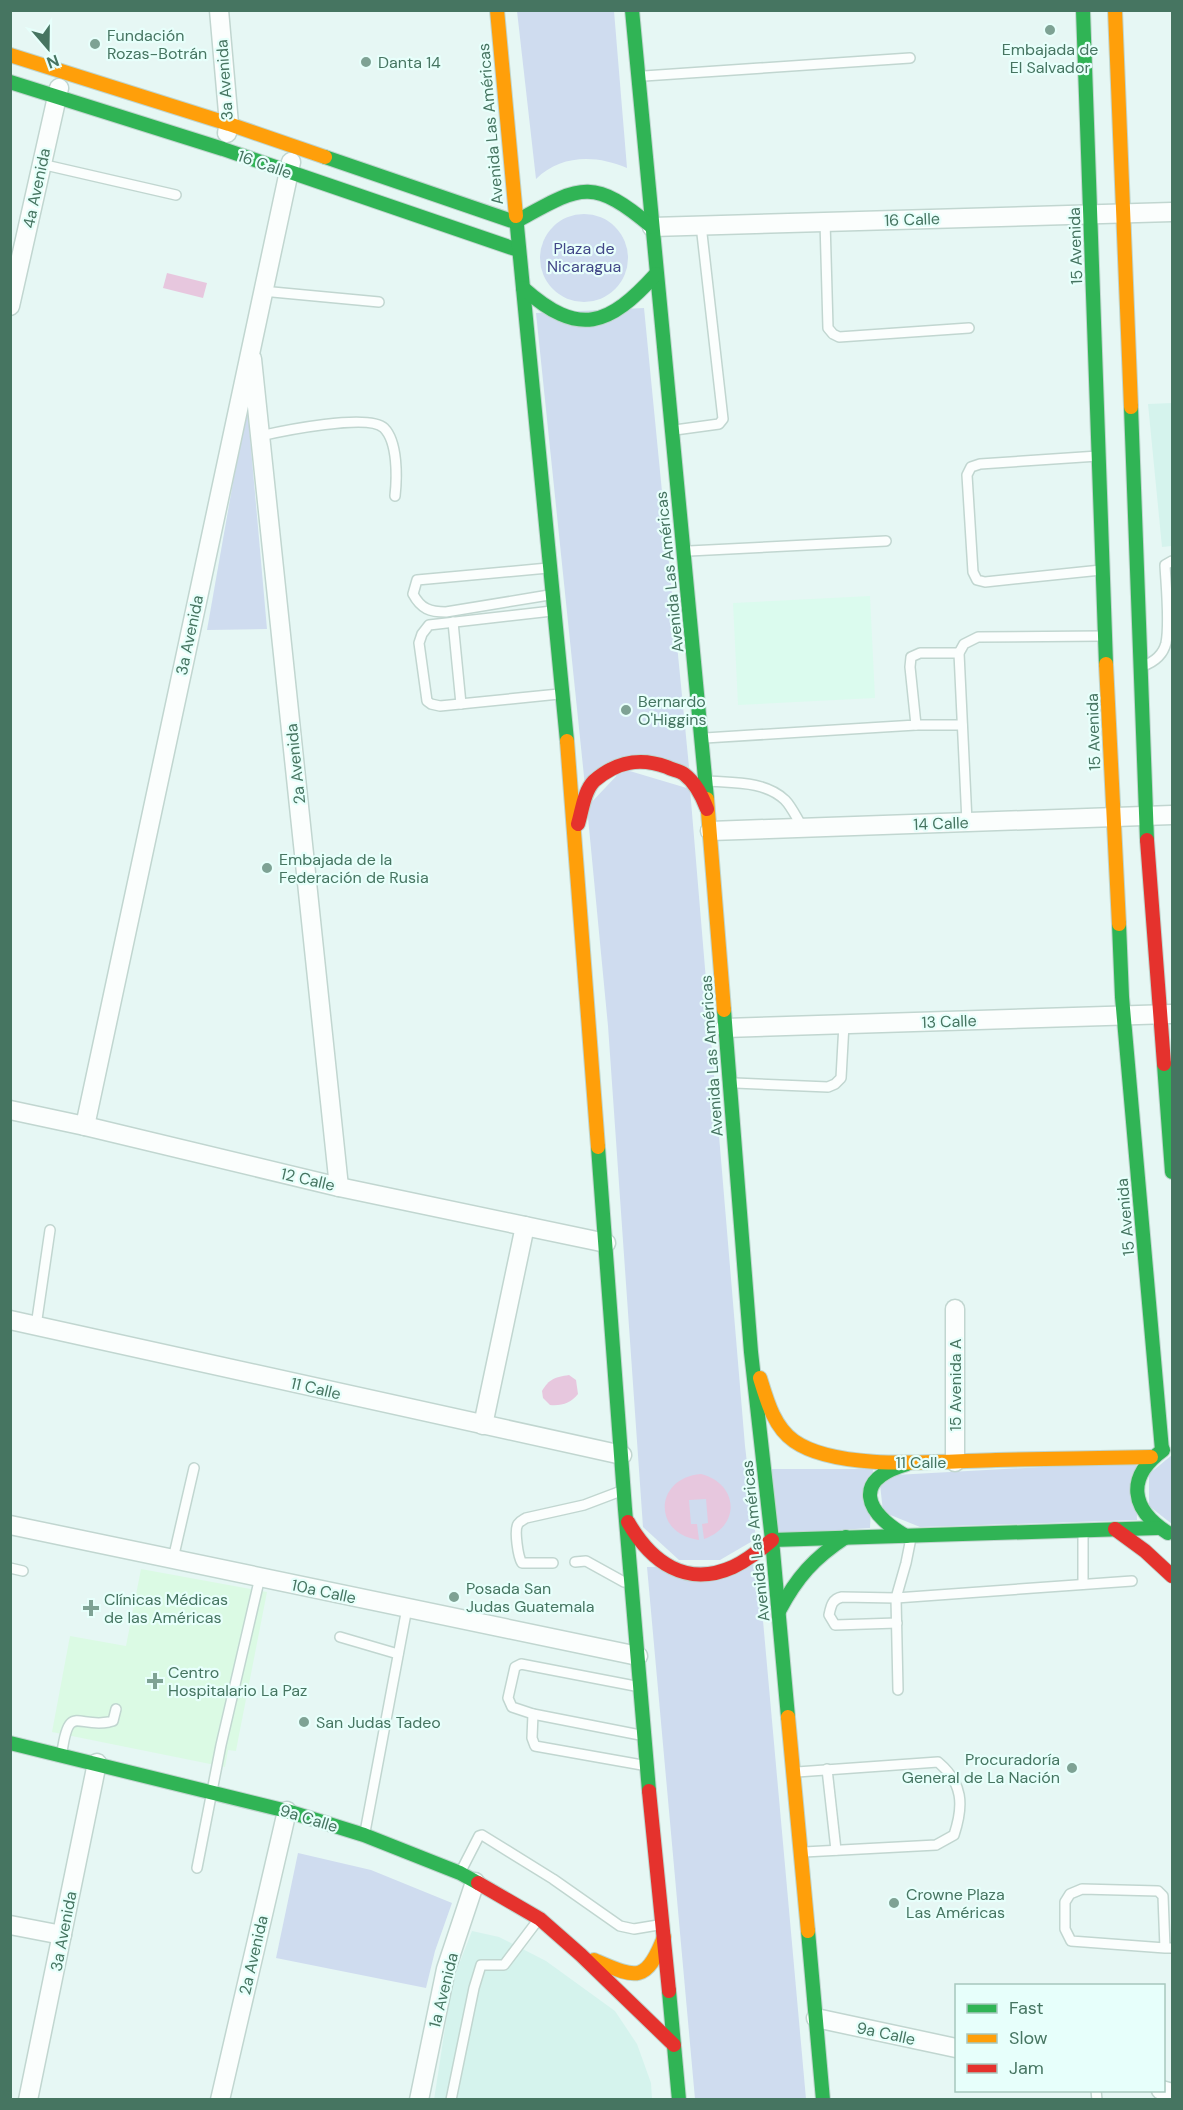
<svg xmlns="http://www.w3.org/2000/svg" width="1183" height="2110" font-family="'DM Sans',sans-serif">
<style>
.residential{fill:#d5f3ed}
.commercial{fill:#dbfbee}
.medical{fill:#dbfae4}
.green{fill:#cfdcef}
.water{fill:#e7c7de}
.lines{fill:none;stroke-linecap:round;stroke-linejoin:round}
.lane-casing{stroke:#c1d6d0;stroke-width:12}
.street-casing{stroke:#c1d6d0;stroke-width:21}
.fast-casing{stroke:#bfd5ce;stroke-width:16}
.slow-casing{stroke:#bfd5ce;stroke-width:16}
.jam-casing{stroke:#bfd5ce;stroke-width:16}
.lane{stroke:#fbfefd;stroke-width:9}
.street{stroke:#fbfefd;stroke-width:18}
.fast{stroke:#30b455;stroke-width:14}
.slow{stroke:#ff9f0a;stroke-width:14}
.jam{stroke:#e5322d;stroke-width:14}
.poi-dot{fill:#7ea294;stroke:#e7fffb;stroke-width:2}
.labels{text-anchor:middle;stroke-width:4.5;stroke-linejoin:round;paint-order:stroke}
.poi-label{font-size:16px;fill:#467561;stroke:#e7fffb;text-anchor:start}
.street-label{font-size:16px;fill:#467561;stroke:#e7fffb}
.park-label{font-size:16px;fill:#424788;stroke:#e7fffb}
</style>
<rect width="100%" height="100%" fill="#e6f7f4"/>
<g class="residential">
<path d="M1172 403V546L1162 547 1148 404Z"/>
<path d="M472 1931 499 1937 546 1961 615 2011 637 2044 651 2083 652 2099 434 2100 452 1982Z"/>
</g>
<path class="commercial" d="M870 596 875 698 738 705 733 603Z"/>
<path class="medical" d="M141 1569 267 1592 238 1740 236 1751 228 1750 225 1767 52 1732 70 1636 126 1646Z"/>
<g class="green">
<path d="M517 11H614L627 168C597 155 561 154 536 179Z"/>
<circle cx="584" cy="258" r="44"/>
<path d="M644 308 689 767 663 760 585 786 536 313Z"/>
<path d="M247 403 267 629 207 630Z"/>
<path d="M623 769 690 789 745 1446 756 1539 720 1560H679L643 1527 608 1026 587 807Z"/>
<path d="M1172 1455V1524L1149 1506V1474Z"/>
<path d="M1136 1462 1137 1520 920 1527 883 1512 880 1484 895 1475Z"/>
<path d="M771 1469H873L870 1528 778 1534Z"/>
<path d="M758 1565 806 2099H695L647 1567Z"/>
<path d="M298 1853 371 1870 452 1903 435 1951 426 1988 276 1958Z"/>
</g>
<g class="water">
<path d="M167 273 207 283 203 298 163 288Z"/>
<path d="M569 1375 576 1380 578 1394C571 1403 562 1406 550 1405L543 1398 542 1391C549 1379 555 1377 569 1375Z"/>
<path d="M701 1474C739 1484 741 1526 704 1539L702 1524 708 1523 706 1499 689 1500 691 1524H697L699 1540C652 1534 654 1478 701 1474Z"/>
</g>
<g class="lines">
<defs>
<g id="lane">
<path d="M644 76 910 58"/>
<path d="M41 164 176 195"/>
<path d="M825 221 828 328 833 334 839 337 969 328"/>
<path d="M262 291 379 302"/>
<path d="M675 430 719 424 723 419 701 225"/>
<path d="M260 436C282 431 369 413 384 428 398 442 397 478 395 496"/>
<path d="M1098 456 980 464 971 467 967 475 973 572 977 580 985 582 1101 570"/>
<path d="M689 551 886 541"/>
<path d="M548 568 417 580 413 594C421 609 430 612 446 612L549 595"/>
<path d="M552 611 429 625 422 634 419 643 427 701 431 704 440 706 559 694"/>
<path d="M453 622 461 704"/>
<path d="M1143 666C1154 662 1163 655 1166 643 1170 623 1166 585 1165 565L1172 561"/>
<path d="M916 725H962"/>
<path d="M705 738 916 725 910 667 911 657 920 653H959"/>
<path d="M708 781C734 783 765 781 785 800 792 807 797 819 803 828"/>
<path d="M967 822 959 653 964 644 978 637 1103 636"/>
<path d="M735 1083 828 1087 835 1084 841 1078 844 1024"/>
<path d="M36 1326 50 1230"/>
<path d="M173 1559 194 1468"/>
<path d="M575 1562 586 1561 624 1582"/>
<path d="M553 1563H522C518 1557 514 1530 518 1524 520 1521 523 1520 526 1518L584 1505 621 1491"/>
<path d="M10 1568 23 1571"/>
<path d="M1083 1584V1533"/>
<path d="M897 1623 835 1625 829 1615C831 1606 832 1599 842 1597L896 1598 1132 1581"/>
<path d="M340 1637 398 1654"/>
<path d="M635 1686 521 1664 515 1667 508 1698 512 1707 533 1714 640 1735"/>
<path d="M898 1690 896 1598 906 1563 911 1538"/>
<path d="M533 1714 532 1738 535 1746 642 1765"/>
<path d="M62 1752C69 1703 77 1728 109 1722L113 1721 116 1709"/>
<path d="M827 1769 836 1850"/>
<path d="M797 1772 938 1762C963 1783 964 1805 954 1835L936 1845 804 1852"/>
<path d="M365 1832 407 1608"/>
<path d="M197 1868 221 1745 260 1577"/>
<path d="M461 1871 479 1836 482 1835 553 1879 620 1926 634 1929 658 1925"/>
<path d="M1165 1948 1163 1896 1158 1891 1082 1889 1070 1894 1065 1902V1929L1071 1941 1165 1948H1172"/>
<path d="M1096 2090 1097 2100"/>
<path d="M451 2100 474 1988 481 1965H504L538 1920"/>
</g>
<g id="street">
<path d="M219 10 229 124 227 133"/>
<path d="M652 227 1172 212"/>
<path d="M10 306 59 88"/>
<path d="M252 359 339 1187"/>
<path d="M710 831 1172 815"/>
<path d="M725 1028 1171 1014"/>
<path d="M10 1110 85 1126 339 1187 606 1243"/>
<path d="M85 1126 291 162"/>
<path d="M955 1309V1462"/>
<path d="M10 1320 622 1455"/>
<path d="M483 1425 525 1226"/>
<path d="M10 1525 638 1656"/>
<path d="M10 1925 62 1935"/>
<path d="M816 2018 956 2048"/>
<path d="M1161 2090 1172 2093"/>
<path d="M28 2100 97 1763"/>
<path d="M220 2100 287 1811"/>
<path d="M419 2100 446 1969 475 1882"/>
</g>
<g id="fast">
<path d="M632 10 707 799"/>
<path d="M1083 10 1106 664"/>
<path d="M10 82 223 149 518 250"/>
<path d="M325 157 515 222"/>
<path d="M516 216 567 741"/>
<path d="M515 222C579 187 591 175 652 227"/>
<path d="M523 288C579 338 609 326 656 274"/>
<path d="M1131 407 1147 840"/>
<path d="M1119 924 1122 997 1162 1450"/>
<path d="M724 1010 751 1352 772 1540 788 1717"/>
<path d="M1164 1064 1172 1172"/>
<path d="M598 1147 625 1509 649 1791"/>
<path d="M1163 1450C1126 1477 1130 1509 1168 1533"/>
<path d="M906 1536C864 1512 852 1480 907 1464"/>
<path d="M772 1540 1157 1528"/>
<path d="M779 1611C797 1577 814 1558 846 1537"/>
<path d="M10 1743 287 1811 364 1835 460 1873 478 1883"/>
<path d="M808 1931 823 2100"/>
<path d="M669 1991 679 2100"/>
</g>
<g id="slow">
<path d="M497 10 516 216"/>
<path d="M1115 10 1131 407"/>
<path d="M10 55 229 124 325 157"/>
<path d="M1106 664 1119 924"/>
<path d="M567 741 598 1147"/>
<path d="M707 799 724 1010"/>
<path d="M760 1378C767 1401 774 1427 794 1441 838 1472 943 1461 996 1460 1048 1459 1099 1458 1151 1457"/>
<path d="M788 1717 808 1931"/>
<path d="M594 1960C636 1978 646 1984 664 1937"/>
</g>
<g id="jam">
<path d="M578 824C582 811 584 791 594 781 617 761 640 757 667 767 673 770 680 771 684 774 696 783 702 796 707 809"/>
<path d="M1147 840 1164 1064"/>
<path d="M628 1522C651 1562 686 1588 733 1567 748 1560 760 1550 772 1540"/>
<path d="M1115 1529 1145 1551 1172 1576"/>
<path d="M649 1791 669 1991"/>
<path d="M478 1883 540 1919 581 1955 674 2045"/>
</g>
</defs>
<use href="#lane" class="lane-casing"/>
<use href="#street" class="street-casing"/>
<use href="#fast" class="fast-casing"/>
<use href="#slow" class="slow-casing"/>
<use href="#jam" class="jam-casing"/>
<use href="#lane" class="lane"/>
<use href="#street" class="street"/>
<use href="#fast" class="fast"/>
<use href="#slow" class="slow"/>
<use href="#jam" class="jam"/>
</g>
<g class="poi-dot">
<circle cx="1050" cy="30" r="6"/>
<circle cx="95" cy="44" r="6"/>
<circle cx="366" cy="62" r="6"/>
<circle cx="626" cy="710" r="6"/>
<circle cx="267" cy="868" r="6"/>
<circle cx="454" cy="1597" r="6"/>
<path d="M88 1599h6v6h6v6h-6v6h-6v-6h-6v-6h6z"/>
<path d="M152 1672h6v6h6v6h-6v6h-6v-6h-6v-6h6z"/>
<circle cx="304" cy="1722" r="6"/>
<circle cx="1072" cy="1768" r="6"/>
<circle cx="894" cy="1903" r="6"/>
</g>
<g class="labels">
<g class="poi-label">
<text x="107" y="41">Fundación<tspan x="107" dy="18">Rozas-Botrán</tspan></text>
<text x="1050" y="55" text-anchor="middle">Embajada de<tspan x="1050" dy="18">El Salvador</tspan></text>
<text x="378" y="68">Danta 14</text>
<text x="638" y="707">Bernardo<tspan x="638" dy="18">O'Higgins</tspan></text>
<text x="279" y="865">Embajada de la<tspan x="279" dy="18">Federación de Rusia</tspan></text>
<text x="466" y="1594">Posada San<tspan x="466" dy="18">Judas Guatemala</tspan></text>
<text x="104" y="1605">Clínicas Médicas<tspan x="104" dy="18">de las Américas</tspan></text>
<text x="168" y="1678">Centro<tspan x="168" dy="18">Hospitalario La Paz</tspan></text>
<text x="316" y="1728">San Judas Tadeo</text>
<text x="1060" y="1765" text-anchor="end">Procuradoría<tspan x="1060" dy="18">General de La Nación</tspan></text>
<text x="906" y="1900">Crowne Plaza<tspan x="906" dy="18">Las Américas</tspan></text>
</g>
<g class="street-label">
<text transform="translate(224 80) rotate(-94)" y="6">3a Avenida</text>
<text transform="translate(490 124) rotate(-95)" y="6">Avenida Las Américas</text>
<text transform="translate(265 164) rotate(19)" y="6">16 Calle</text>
<text transform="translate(36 188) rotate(-78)" y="6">4a Avenida</text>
<text transform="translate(912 219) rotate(-2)" y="6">16 Calle</text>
<text transform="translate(1075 246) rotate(-92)" y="6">15 Avenida</text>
<text transform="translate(669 572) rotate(-96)" y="6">Avenida Las Américas</text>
<text transform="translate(189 635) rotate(-78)" y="6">3a Avenida</text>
<text transform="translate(1093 732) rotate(-92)" y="6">15 Avenida</text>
<text transform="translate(295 764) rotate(-96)" y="6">2a Avenida</text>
<text transform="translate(941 823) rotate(-2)" y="6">14 Calle</text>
<text transform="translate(949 1021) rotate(-2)" y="6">13 Calle</text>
<text transform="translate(711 1056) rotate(-94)" y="6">Avenida Las Américas</text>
<text transform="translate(308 1179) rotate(13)" y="6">12 Calle</text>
<text transform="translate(1125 1217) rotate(-95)" y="6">15 Avenida</text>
<text transform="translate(955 1385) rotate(-90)" y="6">15 Avenida A</text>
<text transform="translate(316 1388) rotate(13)" y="6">11 Calle</text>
<text x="921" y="1468">11 Calle</text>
<text transform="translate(755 1541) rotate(-96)" y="6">Avenida Las Américas</text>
<text transform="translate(324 1591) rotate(12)" y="6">10a Calle</text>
<text transform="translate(309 1818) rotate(17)" y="6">9a Calle</text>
<text transform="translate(63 1931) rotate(-79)" y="6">3a Avenida</text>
<text transform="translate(253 1955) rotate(-77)" y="6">2a Avenida</text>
<text transform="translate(443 1990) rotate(-76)" y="6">1a Avenida</text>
<text transform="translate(886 2033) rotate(12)" y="6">9a Calle</text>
</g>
<g class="park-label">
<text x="584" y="254">Plaza de<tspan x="584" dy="18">Nicaragua</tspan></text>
</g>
</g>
<rect width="1183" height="2110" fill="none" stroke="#467561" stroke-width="24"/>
<rect x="955" y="1984" width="210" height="108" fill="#e7fffb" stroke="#a7c8bd" stroke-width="1.5"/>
<rect x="967" y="2004" width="30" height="9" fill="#30b455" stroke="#a7c8bd" stroke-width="1.5"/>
<text x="1009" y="2014" font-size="18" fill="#467561">Fast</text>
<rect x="967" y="2034" width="30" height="9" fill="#ff9f0a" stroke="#a7c8bd" stroke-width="1.5"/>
<text x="1009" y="2044" font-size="18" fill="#467561">Slow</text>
<rect x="967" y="2064" width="30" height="9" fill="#e5322d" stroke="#a7c8bd" stroke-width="1.5"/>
<text x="1009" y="2074" font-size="18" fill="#467561">Jam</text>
<g transform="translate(48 48) rotate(160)" stroke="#e7fffb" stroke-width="4.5" paint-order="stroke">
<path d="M0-4.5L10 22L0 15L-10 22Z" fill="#467561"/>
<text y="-9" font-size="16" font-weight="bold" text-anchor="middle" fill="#467561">N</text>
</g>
</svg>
